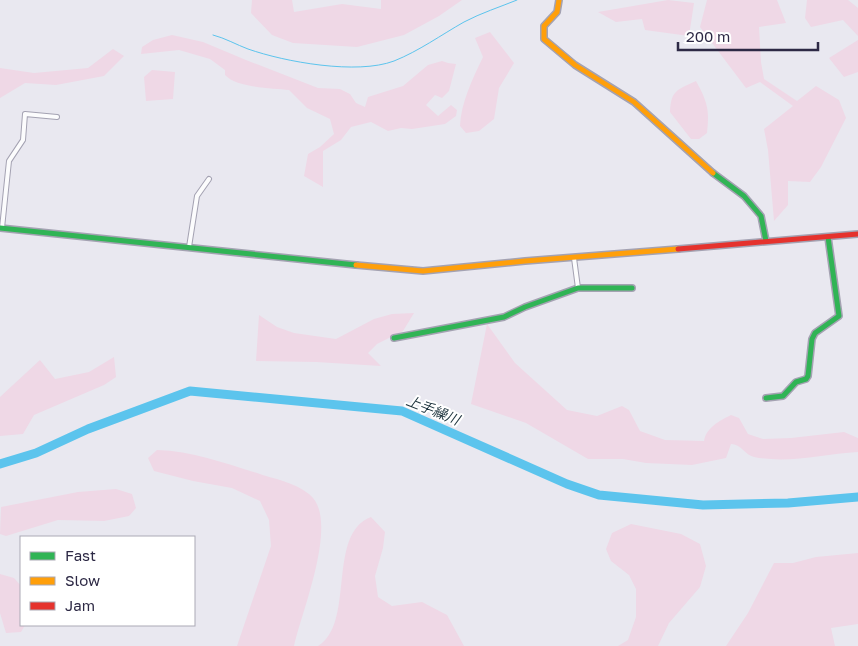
<svg xmlns="http://www.w3.org/2000/svg" width="858" height="646" font-family="'Golos Text','Noto Sans JP',sans-serif">
<style>
.green{fill:#efd8e6}
.lines{fill:none;stroke-linecap:round;stroke-linejoin:round}
.stream{stroke:#5cc4ed;stroke-width:1}
.river{stroke:#5cc4ed;stroke-width:9}
.street-casing{stroke:#a4a2b2;stroke-width:6}
.fast-casing{stroke:#a4a2b2;stroke-width:8}
.slow-casing{stroke:#a4a2b2;stroke-width:8}
.jam-casing{stroke:#a4a2b2;stroke-width:8}
.street{stroke:#fcfcfd;stroke-width:4}
.fast{stroke:#30b455;stroke-width:5}
.slow{stroke:#ff9f0a;stroke-width:5}
.jam{stroke:#e5322d;stroke-width:5}
.labels{text-anchor:middle;stroke-width:4;stroke-linejoin:round;paint-order:stroke}
.water-label{font-size:14px;font-style:italic;fill:#1a303a;stroke:#fff}
</style>
<rect width="100%" height="100%" fill="#e9e8f0"/>
<g class="green">
<path d="M252 0H292L294 12 342 4 381 9V0H462L439 16 404 35 357 47 293 43 272 35 251 13Z"/>
<path d="M668 0 694 3 689 36 645 30 642 19 616 22 598 12Z"/>
<path d="M707 0H777L786 23 759 27 761 62 764 79 797 101 816 86 839 100 846 118 821 167 810 182 788 181V205L774 221 768 150 764 129 793 106 760 82 746 88 700 27Z"/>
<path d="M807 0H848L858 8V36L843 20 811 27 805 18Z"/>
<path d="M490 32 514 63 499 88 494 119 479 131 466 133 460 126C461 102 473 78 483 57L475 38Z"/>
<path d="M172 35 203 42 246 60 318 88 340 89 350 94 356 103 365 107 368 97 403 86 428 65 442 61 448 63 456 64 449 91 442 98 435 95 426 105 438 116 451 105 457 110 456 116 445 124 412 129 401 128 388 131 371 122 351 127 341 140 323 151V187L304 176 308 154 320 147 334 134 330 119 307 108 289 90C272 88 237 88 225 75V70L210 59 179 50 141 54 142 47 153 40Z"/>
<path d="M858 40V72L844 77 829 58Z"/>
<path d="M113 49 124 56 104 76 56 85 25 83 0 98V68L34 73 88 68Z"/>
<path d="M152 70 175 72 173 99 146 101 144 77Z"/>
<path d="M696 81C707 101 710 110 707 133L699 139H691L670 112C671 90 677 90 696 81Z"/>
<path d="M414 313 403 331 377 344 368 353 381 366 316 362 256 361 259 315 277 327 294 333 336 339 374 319 392 314Z"/>
<path d="M487 324 515 363 567 410 597 416 622 406 629 410 640 431 665 440 704 441C706 428 719 421 731 415L739 418 748 434 763 439 791 438 844 432 858 438V452C823 454 789 464 754 457 745 455 741 444 731 444L726 458 692 465 646 463 623 459H588L526 423 471 404Z"/>
<path d="M114 357 116 377 104 385 34 415 23 434 0 436V397L40 360 55 379 89 372Z"/>
<path d="M157 450C192 451 224 463 257 473 274 479 294 482 309 494 341 518 301 613 294 646H237L271 546 269 520 260 501 232 488 193 481 154 471 148 458Z"/>
<path d="M116 489 132 494 136 508 129 516 104 521 58 520 6 536 0 534 1 507 78 492Z"/>
<path d="M371 517 385 532 383 548 375 576 378 597 392 606 422 602 447 615 464 646H318C356 623 326 534 371 517Z"/>
<path d="M631 524 681 534 700 544 706 566 700 587 669 623 658 646H618L628 640 636 617V589L629 575 611 561 606 549 612 533Z"/>
<path d="M858 553V624L831 628 835 646H726L748 613 774 563H793L816 557Z"/>
<path d="M0 574 14 578 21 586V625H25L21 632 6 633 0 613Z"/>
</g>
<g class="lines">
<path class="stream" d="M213 35C225 38 237 45 248 49 285 62 357 75 394 61 419 51 441 35 464 22 481 13 500 7 517 0"/>
<path class="river" d="M0 464 36 453 88 429 190 391 402 411 567 484 599 495 703 505 788 503 858 497"/>
<defs>
<g id="street">
<path d="M2 228 9 161 23 140 25 114 57 117"/>
<path d="M189 247 197 196 209 179"/>
<path d="M574 258 578 288"/>
</g>
<g id="fast">
<path d="M713 173 744 196 761 216 766 241"/>
<path d="M0 228 356 265"/>
<path d="M394 338 504 317 525 307 578 288H632"/>
<path d="M766 398 783 396 796 382 806 379 808 376 812 339 815 333 839 316 828 237"/>
</g>
<g id="slow">
<path d="M559 0 557 12 544 26V39L575 65 634 102 713 173"/>
<path d="M356 265 423 271 525 261 678 249"/>
</g>
<path id="jam" d="M678 249 858 234"/>
</defs>
<use href="#street" class="street-casing"/>
<use href="#fast" class="fast-casing"/>
<use href="#slow" class="slow-casing"/>
<use href="#jam" class="jam-casing"/>
<use href="#street" class="street"/>
<use href="#fast" class="fast"/>
<use href="#slow" class="slow"/>
<use href="#jam" class="jam"/>
</g>
<g class="labels">
<g class="water-label">
<text transform="translate(433 410) rotate(22)" y="5">上手繰川</text>
</g>
</g>
<rect x="20" y="536" width="175" height="90" fill="#ffffff" stroke="#aba9b5"/>
<rect x="30" y="552" width="25" height="8" fill="#30b455" stroke="#aba9b5"/>
<text x="65" y="561" font-size="15" fill="#2d2945">Fast</text>
<rect x="30" y="577" width="25" height="8" fill="#ff9f0a" stroke="#aba9b5"/>
<text x="65" y="586" font-size="15" fill="#2d2945">Slow</text>
<rect x="30" y="602" width="25" height="8" fill="#e5322d" stroke="#aba9b5"/>
<text x="65" y="611" font-size="15" fill="#2d2945">Jam</text>
<path d="M678 42v8h140v-8" fill="none" stroke="#2d2945" stroke-width="2.5"/>
<text x="686" y="42" font-size="15" fill="#2d2945" stroke="#ffffff" stroke-width="4" paint-order="stroke">200 m</text>
</svg>
